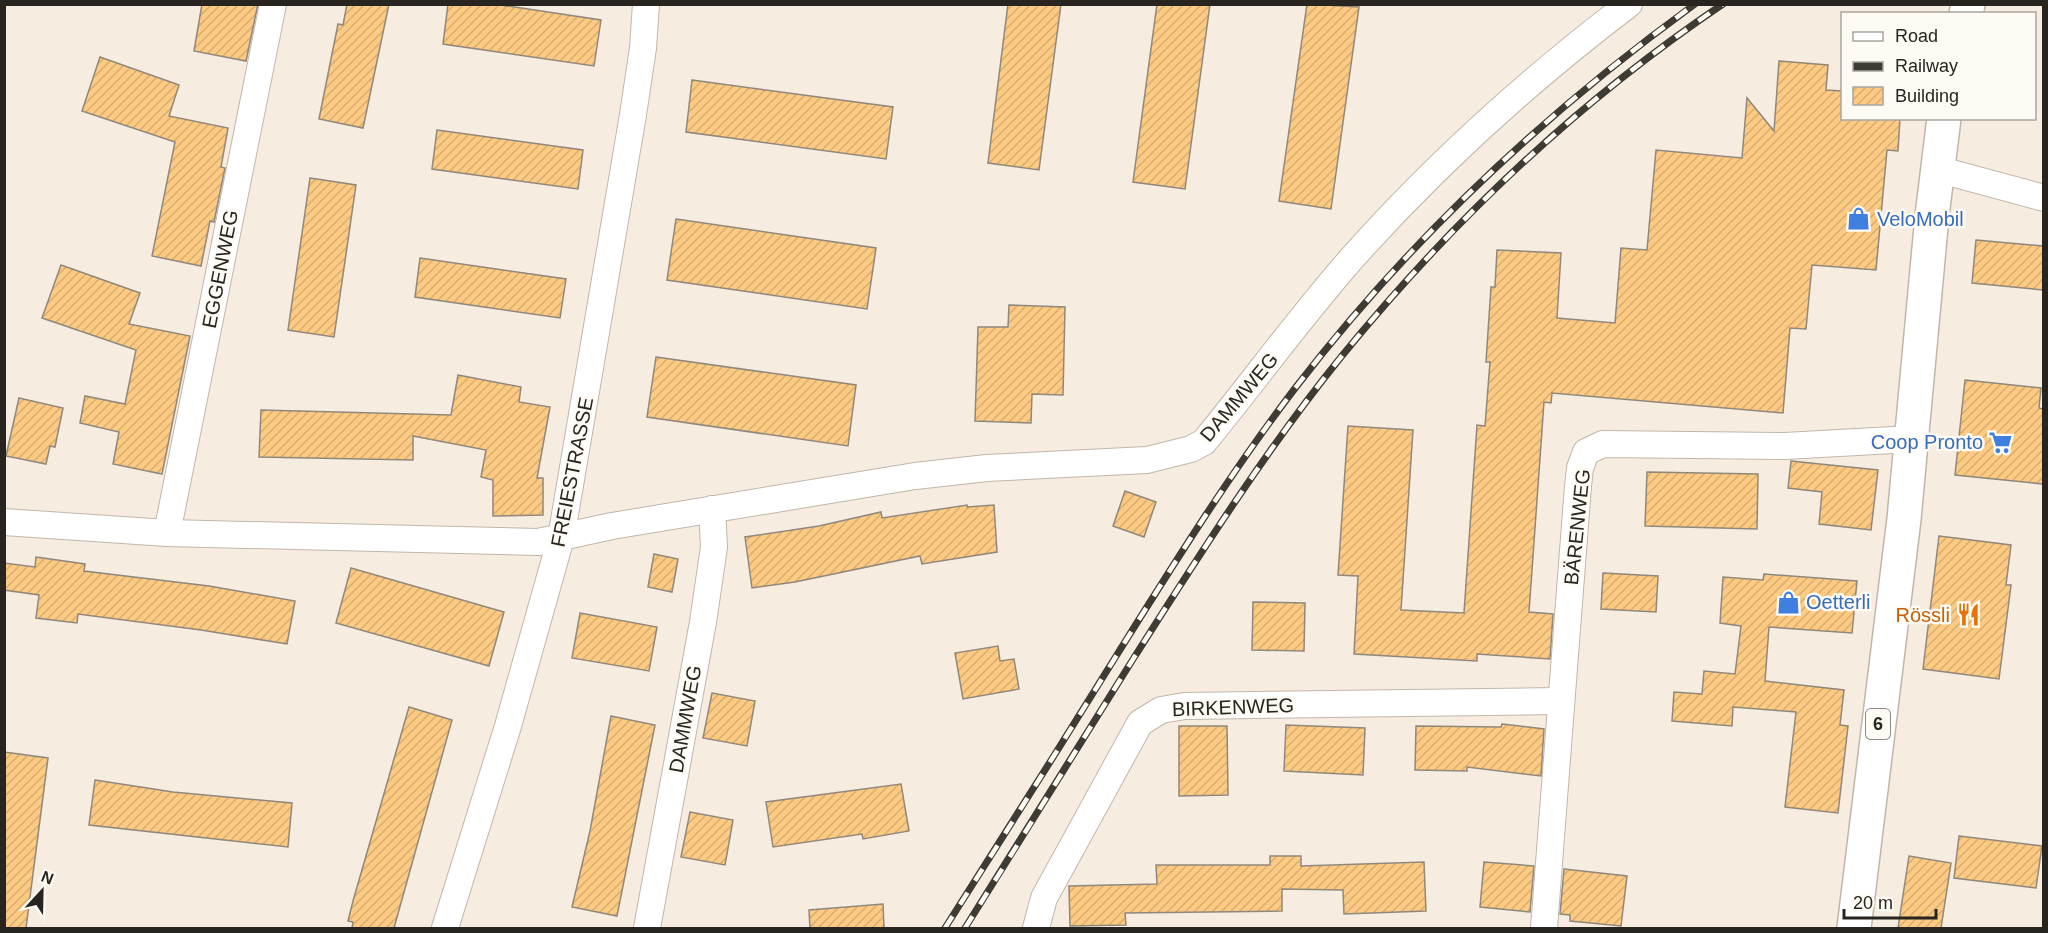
<svg xmlns="http://www.w3.org/2000/svg" width="2048" height="933" font-family="Arial,sans-serif">
<style>
.building{fill:url(#building-hatch);stroke:#91887c;stroke-width:1.5}
.lines{fill:none;stroke-linecap:round;stroke-linejoin:round}
.minor-casing{stroke:#c0b7ab;stroke-width:28}
.primary-casing{stroke:#c0b7ab;stroke-width:36}
.minor{stroke:#fff;stroke-width:26}
.primary{stroke:#fff;stroke-width:33}
.rail-casing{stroke:#3e3b35;stroke-width:7}
.rail{stroke:#fefbf5;stroke-width:4.5;stroke-dasharray:14;stroke-linecap:butt}
.labels{text-anchor:middle;stroke-width:5;stroke-linejoin:round;paint-order:stroke}
.shield{fill:#fefbf5;stroke:#686560;stroke-width:1.5}
.shield-label{font-size:18px;font-weight:bold;fill:#282520}
.shop-label{font-size:20px;fill:#366cbe;stroke:#fefbf5;text-anchor:start}
.street-label{font-size:20px;fill:#282520;stroke:#fefbf5}
.food-label{font-size:20px;fill:#c56008;stroke:#fefbf5;text-anchor:end}
</style>
<defs>
<pattern id="building-hatch" width="6" height="6" patternUnits="userSpaceOnUse" patternTransform="scale(1.5)"><rect width="6" height="6" fill="#fcca82"/><path d="M-1 1l2-2M0 6l6-6M5 7l2-2" fill="none" stroke="#d8ad70"/></pattern>
</defs>
<rect width="100%" height="100%" fill="#f6ecdf"/>
<g class="building">
<path d="M202 4H258L246 61 194 51Z"/>
<path d="M347 4H389L363 128 319 119 338 24 343 25Z"/>
<path d="M448 4H494L601 20 594 66 443 44Z"/>
<path d="M1008 4H1061L1039 170 988 163Z"/>
<path d="M1157 4H1210L1185 189 1133 182Z"/>
<path d="M1307 4 1359 7 1331 209 1279 201Z"/>
<path d="M100 57 179 85 169 116 228 128 221 167 225 168 214 222 210 221 201 266 152 256 175 142 82 111Z"/>
<path d="M1779 61 1828 65 1826 90 1842 91V118H1900L1898 151 1887 150 1876 270 1812 265 1806 329 1790 328 1783 413 1552 393 1551 403 1544 402 1529 612 1553 614 1550 659 1477 654V661L1354 654 1358 576 1338 575 1348 426 1413 430 1401 610 1464 613 1477 425 1485 426 1490 362H1486L1491 287H1495L1497 250 1561 253 1557 318 1615 323 1621 248 1647 250 1656 150 1742 158 1747 98 1774 131Z"/>
<path d="M692 80 893 107 886 159 686 132Z"/>
<path d="M437 130 583 150 578 189 432 169Z"/>
<path d="M310 178 356 185 334 337 288 330Z"/>
<path d="M676 219 876 248 867 309 667 280Z"/>
<path d="M1976 240 2043 246V290L1972 283Z"/>
<path d="M420 258 566 279 560 318 415 297Z"/>
<path d="M61 265 140 293 129 324 190 336 162 474 113 464 119 432 80 423 85 396 125 404 136 350 42 318Z"/>
<path d="M1009 305 1065 307 1063 395 1032 394 1031 423 975 421 978 327H1008Z"/>
<path d="M656 357 856 385 848 446 647 417Z"/>
<path d="M458 375 521 387 519 402 550 407 537 478H543V515L493 516V480L481 477 486 450 413 436V460L259 457 261 410 451 415Z"/>
<path d="M1965 380 2041 388 2039 408 2043 409V484L1955 475Z"/>
<path d="M19 398 63 408 55 447 50 446 46 464 6 456Z"/>
<path d="M1791 461 1878 470 1871 530 1819 524 1822 492 1788 488Z"/>
<path d="M1647 472 1758 474 1757 529 1645 526Z"/>
<path d="M1125 491 1156 502 1144 537 1113 526Z"/>
<path d="M967 505V507L994 505 997 552 922 564 920 556 795 582 752 588 745 537 819 526 881 512 882 518Z"/>
<path d="M1939 536 2011 545 2006 585H2011L1999 679 1923 669Z"/>
<path d="M654 554 678 559 672 592 648 587Z"/>
<path d="M36 557 85 564 84 571 209 586 295 601 287 644 201 630 78 614 77 623 36 618 39 595 4 590V563L35 567Z"/>
<path d="M351 568 504 612 489 666 336 623Z"/>
<path d="M1603 573 1658 576 1656 612 1601 609Z"/>
<path d="M1764 574 1857 581 1852 633 1769 627 1765 681 1844 690 1840 725 1848 726 1838 813 1785 807 1796 712 1733 707 1732 726 1672 721 1674 692 1702 694 1704 671 1735 674 1741 626 1720 623 1723 577 1763 580Z"/>
<path d="M1253 602 1305 603 1304 651 1252 650Z"/>
<path d="M580 613 657 627 649 671 572 658Z"/>
<path d="M998 646 1000 661 1014 659 1019 689 963 699 955 653Z"/>
<path d="M712 693 755 701 747 746 703 738Z"/>
<path d="M409 707 452 720 394 928H352L353 922 348 921 353 901Z"/>
<path d="M611 716 655 725 617 916 572 907 590 831Z"/>
<path d="M1502 724 1544 729 1541 776 1467 767V771L1415 770 1416 726 1501 727Z"/>
<path d="M1286 725 1365 728 1363 775 1284 771Z"/>
<path d="M1179 726H1227L1228 795 1179 796Z"/>
<path d="M4 752 48 758 26 928H4Z"/>
<path d="M95 780 173 792 292 803 288 847 89 825Z"/>
<path d="M901 784 909 831 863 839 862 834 773 847 766 802Z"/>
<path d="M690 812 733 820 725 865 681 857Z"/>
<path d="M1959 836 2042 846 2036 888 1954 878Z"/>
<path d="M1270 856H1301V866L1424 862 1426 911 1344 914 1343 890 1282 889V911L1125 913 1126 925 1070 926 1069 886 1157 884 1156 865H1270Z"/>
<path d="M1909 856 1951 863 1941 928H1898Z"/>
<path d="M1484 862 1534 866 1530 912 1480 907Z"/>
<path d="M1564 869 1627 876 1621 926 1570 921V915L1560 914Z"/>
<path d="M883 904 884 928H810L809 910Z"/>
</g>
<g class="lines">
<defs>
<g id="minor">
<path d="M1937 169 2044 198"/>
<path d="M4 522 167 533 538 542 612 526 915 476 987 468 1147 460 1191 449 1204 442C1254 381 1301 316 1353 257 1436 164 1529 80 1629 4"/>
<path d="M167 533 273 4"/>
<path d="M445 928 508 726 561 538 633 115 643 48 646 4"/>
<path d="M647 928 703 622 714 547 712 509"/>
<path d="M1036 928 1044 898 1140 723 1161 710 1185 706 1561 701"/>
<path d="M1544 928 1578 486 1580 468 1586 452 1603 444 1785 446 1911 439"/>
</g>
<g id="primary">
<path d="M1966 14 1968 4"/>
<path d="M1854 928 1904 519 1932 216 1944 118"/>
</g>
</defs>
<use href="#minor" class="minor-casing"/>
<use href="#primary" class="primary-casing"/>
<use href="#minor" class="minor"/>
<use href="#primary" class="primary"/>
<defs>
<g id="rail">
<path d="M945 928C1003 837 1061 745 1118 653 1175 562 1231 472 1296 387 1409 240 1545 113 1695 4"/>
<path d="M965 928C1022 838 1078 747 1135 656 1200 554 1265 451 1341 357 1451 222 1579 101 1723 4"/>
</g>
</defs>
<use href="#rail" class="rail-casing"/>
<use href="#rail" class="rail"/>
</g>
<defs>
<symbol id="shop-bare" viewBox="-9 -9 18 18"><path d="M-5-2.5h2.3a2.7 3.5 0 0 1 5.4 0H5L5.5 6h-11ZM-1.5-2.5h3a1.5 2.3 0 0 0-3 0Z" fill="#3f7fe0" stroke="#fefbf5" stroke-width="2.5" paint-order="stroke"/></symbol>
<symbol id="supermarket-bare" viewBox="-9 -9 18 18"><path d="M-6-5.5h2.5l.6 2H6L4.5 2H-2.5L-4.4-4H-6ZM-1.5 3.2a1.3 1.3 0 1 0 .1 0ZM3 3.2a1.3 1.3 0 1 0 .1 0Z" fill="#3f7fe0" stroke="#fefbf5" stroke-width="2.5" paint-order="stroke"/></symbol>
<symbol id="restaurant-bare" viewBox="-9 -9 18 18"><path d="M-5-6h1v4h1v-4h1v4h1v-4h1v5L-1.5 .5V6h-2V.5L-5-1ZM5-6V6H3V1.5H1.5Q1.5-4 5-6Z" fill="#e8710a" stroke="#fefbf5" stroke-width="2.5" paint-order="stroke"/></symbol>
</defs>
<g fill-rule="evenodd">
<use href="#shop-bare" x="1842" y="202" width="33" height="33"/>
<use href="#supermarket-bare" x="1984" y="426" width="33" height="33"/>
<use href="#shop-bare" x="1772" y="586" width="33" height="33"/>
<use href="#restaurant-bare" x="1952" y="598" width="33" height="33"/>
</g>
<g class="labels">
<rect class="shield" x="1866" y="709" width="24" height="30" rx="4.5"/>
<g class="shield-label">
<text x="1878" y="730">6</text>
</g>
<g class="shop-label">
<text x="1877" y="226">VeloMobil</text>
<text x="1983" y="449" text-anchor="end">Coop Pronto</text>
<text x="1806" y="609">Oetterli</text>
</g>
<g class="street-label">
<text transform="translate(220 269) rotate(-79)" y="7">EGGENWEG</text>
<text transform="translate(1239 397) rotate(-50)" y="7">DAMMWEG</text>
<text transform="translate(572 472) rotate(-79)" y="7">FREIESTRASSE</text>
<text transform="translate(1577 527) rotate(-84)" y="7">BÄRENWEG</text>
<text transform="translate(1233 707) rotate(-2)" y="7">BIRKENWEG</text>
<text transform="translate(685 719) rotate(-80)" y="7">DAMMWEG</text>
</g>
<g class="food-label">
<text x="1950" y="622">Rössli</text>
</g>
</g>
<rect width="2048" height="933" fill="none" stroke="#282520" stroke-width="12"/>
<rect x="1841" y="12" width="195" height="108" fill="#fefbf5" stroke="#a8a5a0" stroke-width="1.5"/>
<rect x="1853" y="32" width="30" height="9" fill="#ffffff" stroke="#a8a5a0" stroke-width="1.5"/>
<text x="1895" y="42" font-size="18" fill="#282520">Road</text>
<rect x="1853" y="62" width="30" height="9" fill="#3e3b35" stroke="#a8a5a0" stroke-width="1.5"/>
<text x="1895" y="72" font-size="18" fill="#282520">Railway</text>
<rect x="1853" y="87" width="30" height="18" fill="url(#building-hatch)" stroke="#a8a5a0" stroke-width="1.5"/>
<text x="1895" y="102" font-size="18" fill="#282520">Building</text>
<g transform="translate(42 891) rotate(22)" stroke="#fefbf5" stroke-width="4.5" paint-order="stroke">
<path d="M0-4.5L10 22L0 15L-10 22Z" fill="#282520"/>
<text y="-9" font-size="16" font-weight="bold" text-anchor="middle" fill="#282520">N</text>
</g>
<path d="M1844 909v9h92v-9" fill="none" stroke="#282520" stroke-width="3"/>
<text x="1853" y="909" font-size="18" fill="#282520" stroke="#fefbf5" stroke-width="4.5" paint-order="stroke">20 m</text>
</svg>
